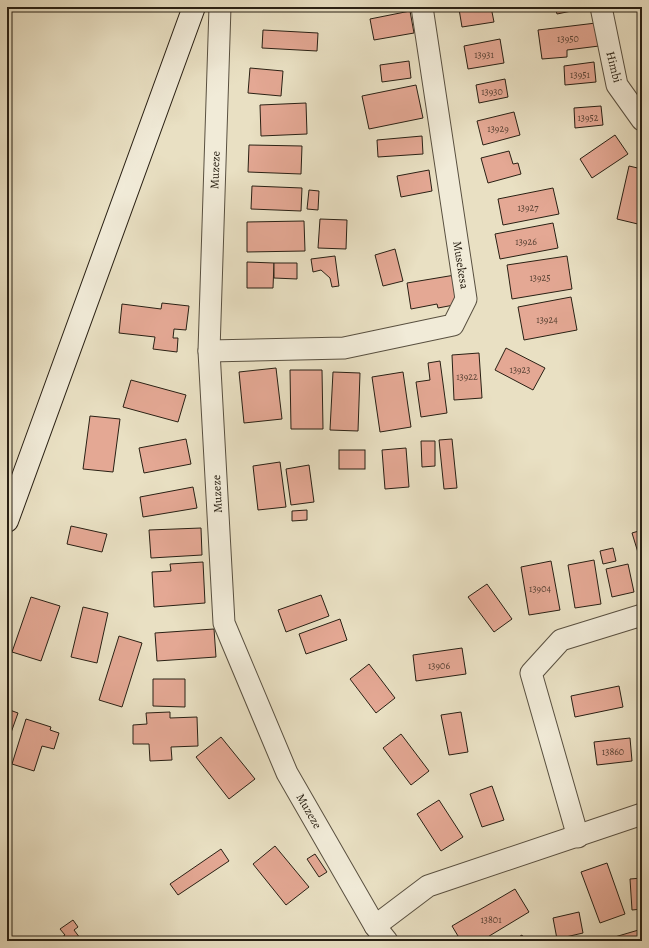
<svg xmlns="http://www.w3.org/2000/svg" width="649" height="948" font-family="Alegreya,serif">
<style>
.building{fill:#e4a894;stroke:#292014}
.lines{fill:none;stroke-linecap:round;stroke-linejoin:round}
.street-casing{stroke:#595040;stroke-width:23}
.secondary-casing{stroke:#292014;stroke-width:24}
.street{stroke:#f1ebd8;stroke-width:21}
.secondary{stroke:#f1ebd8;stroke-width:22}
.labels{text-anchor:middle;stroke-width:4;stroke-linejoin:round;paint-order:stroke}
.number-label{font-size:10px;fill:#584234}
.street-label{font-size:12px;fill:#292014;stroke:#f1ebd8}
</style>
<rect width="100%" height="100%" fill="#e9e0c3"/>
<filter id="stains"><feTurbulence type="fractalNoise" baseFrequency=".005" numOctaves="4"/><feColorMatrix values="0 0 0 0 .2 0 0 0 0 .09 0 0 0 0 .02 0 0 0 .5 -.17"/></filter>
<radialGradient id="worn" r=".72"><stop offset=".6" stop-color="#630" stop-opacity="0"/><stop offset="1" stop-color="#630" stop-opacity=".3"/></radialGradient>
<g class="building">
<path d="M470 7H491L494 22 462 27 459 9Z"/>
<path d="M555 7H581V9L557 14Z"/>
<path d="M410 11 414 33 374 40 370 19Z"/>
<path d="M596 23 599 46 567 50V57L542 59 538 30Z"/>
<path d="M263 30 318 33 317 51 262 48Z"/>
<path d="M500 39 504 63 468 69 464 46Z"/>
<path d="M409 61 411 78 382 82 380 65Z"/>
<path d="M594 62 596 82 565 85 564 66Z"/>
<path d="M250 68 283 71 281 96 248 93Z"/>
<path d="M505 79 508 97 479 103 476 85Z"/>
<path d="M416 85 423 118 369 129 362 96Z"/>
<path d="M306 103 307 134 261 136 260 105Z"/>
<path d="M601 106 603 125 575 128 574 108Z"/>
<path d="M514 112 520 135 483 145 477 121Z"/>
<path d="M615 135 628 154 592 178 580 159Z"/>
<path d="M422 136 423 154 378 157 377 140Z"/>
<path d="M249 145 302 146 301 174 248 172Z"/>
<path d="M509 151 513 164 518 163 521 174 488 183 481 158Z"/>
<path d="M629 166 642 169V225L617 219Z"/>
<path d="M429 170 432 191 401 197 397 176Z"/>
<path d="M252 186 302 188 301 211 251 209Z"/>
<path d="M553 188 559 214 503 225 498 199Z"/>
<path d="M309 190 319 191 318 210 307 209Z"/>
<path d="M320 219 347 220 346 249 318 248Z"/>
<path d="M304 221 305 251 247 252V222Z"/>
<path d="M553 223 558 248 500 259 495 234Z"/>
<path d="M395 249 403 281 383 286 375 255Z"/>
<path d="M335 256 339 286 332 287 330 278 321 270 313 272 311 259Z"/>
<path d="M567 256 572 289 512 299 507 265Z"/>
<path d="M247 262 274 263 273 288H247Z"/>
<path d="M274 263H297V279L274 278Z"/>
<path d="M455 275 459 304 438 308 437 304 411 309 407 283Z"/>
<path d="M571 297 577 330 524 340 518 307Z"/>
<path d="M162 303 189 306 186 330 174 329 173 338H178L177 352 153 349 155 337 119 333 122 304 161 309Z"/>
<path d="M506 348 545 368 533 390 495 370Z"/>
<path d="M479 353 482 398 454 400 452 355Z"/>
<path d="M440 361 447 413 421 417 416 382 430 380 428 363Z"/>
<path d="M276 368 282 419 244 423 239 372Z"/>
<path d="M290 370H322L323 429H291Z"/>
<path d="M333 372 360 373 358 431 330 430Z"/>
<path d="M403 372 411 427 380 432 372 377Z"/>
<path d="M131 380 186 395 178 422 123 407Z"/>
<path d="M90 416 120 419 113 472 83 469Z"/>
<path d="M186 439 191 464 144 473 139 448Z"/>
<path d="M452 439 457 488 444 489 439 440Z"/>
<path d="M421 441H435V466L422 467Z"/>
<path d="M406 448 409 487 385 489 382 450Z"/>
<rect x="339" y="450" width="26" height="19"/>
<path d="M280 462 286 507 258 510 253 466Z"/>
<path d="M309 465 314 502 291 505 286 469Z"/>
<path d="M193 487 197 508 143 517 140 497Z"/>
<path d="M307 510V520L292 521V511Z"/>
<path d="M71 526 107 534 102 552 67 544Z"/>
<path d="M201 528 202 555 151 558 149 530Z"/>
<path d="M642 530V558L640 559 632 533Z"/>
<path d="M613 548 616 561 603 564 600 551Z"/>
<path d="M594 560 601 604 575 608 568 565Z"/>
<path d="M551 561 560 610 529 615 521 567Z"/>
<path d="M203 562 205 603 154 607 152 572 171 571 170 564Z"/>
<path d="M628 564 634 592 612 597 606 569Z"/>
<path d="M487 584 512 619 494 632 468 597Z"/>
<path d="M321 595 329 616 286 632 278 610Z"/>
<path d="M31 597 60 606 41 661 12 652Z"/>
<path d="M83 607 108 613 97 663 71 657Z"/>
<path d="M340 619 347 640 306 654 299 634Z"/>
<path d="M214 629 216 657 157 661 155 633Z"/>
<path d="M119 636 142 643 122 707 99 700Z"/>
<path d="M462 648 466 674 416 681 413 655Z"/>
<path d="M369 664 395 698 376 713 350 679Z"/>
<path d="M153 679H185V707L153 706Z"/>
<path d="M619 686 623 707 575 717 571 696Z"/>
<path d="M7 709 18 713 7 744Z"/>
<path d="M170 712V718L197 717 198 746 171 747 172 760 150 761 149 744H133V725L147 724 146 713Z"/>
<path d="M461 712 468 752 449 755 441 715Z"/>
<path d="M26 719 51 727 50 730 59 733 54 749 42 746 34 771 12 764Z"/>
<path d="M401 734 429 771 411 785 383 748Z"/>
<path d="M221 737 255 779 229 799 196 757Z"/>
<path d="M630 738 632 761 597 765 594 742Z"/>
<path d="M492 786 504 820 482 827 470 794Z"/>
<path d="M439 800 463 837 441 851 417 814Z"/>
<path d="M275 846 309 887 286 905 253 864Z"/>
<path d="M221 849 229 861 178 895 170 884Z"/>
<path d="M315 854 327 872 319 877 307 859Z"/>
<path d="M607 863 625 914 600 923 581 872Z"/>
<path d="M642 878V909L632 910 630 879Z"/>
<path d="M515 889 529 912 481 941H461L452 926Z"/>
<path d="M579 912 583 933 557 939 553 918Z"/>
<path d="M73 920 78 927 74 930 80 938 76 941H59L58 940 65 935 60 929Z"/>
<path d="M642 929V941H601Z"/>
<path d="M522 935 525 941H512Z"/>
</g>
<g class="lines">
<defs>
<g id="street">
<path d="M220 7 209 351 224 623 287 773 375 926 387 941"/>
<path d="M601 7 617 85 642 120"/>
<path d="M209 351 344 348 453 325 466 299 422 7"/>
<path d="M578 837 531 673 561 640 642 615"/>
<path d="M375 926 428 886 642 814"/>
</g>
<path id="secondary" d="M7 521 194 7"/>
</defs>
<use href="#street" class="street-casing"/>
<use href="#secondary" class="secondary-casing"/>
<use href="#street" class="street"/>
<use href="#secondary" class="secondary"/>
</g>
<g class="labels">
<g class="number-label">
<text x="568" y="42">13950</text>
<text x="484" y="58">13931</text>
<text x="580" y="78">13951</text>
<text x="492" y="95">13930</text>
<text x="588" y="121">13952</text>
<text x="498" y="132">13929</text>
<text x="528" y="211">13927</text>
<text x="526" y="245">13926</text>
<text x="540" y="281">13925</text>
<text x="547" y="323">13924</text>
<text x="520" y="373">13923</text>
<text x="467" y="380">13922</text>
<text x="540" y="592">13904</text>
<text x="439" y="669">13906</text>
<text x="613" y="755">13860</text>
<text x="491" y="923">13801</text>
</g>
<g class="street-label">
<text transform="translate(614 67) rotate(76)" y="4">Himbi</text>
<text transform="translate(215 170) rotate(-88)" y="4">Muzeze</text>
<text transform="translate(461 265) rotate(81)" y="4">Musekesa</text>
<text transform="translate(217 494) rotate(-93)" y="4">Muzeze</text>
<text transform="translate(309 811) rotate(60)" y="4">Muzeze</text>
</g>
</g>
<rect width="649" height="948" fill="none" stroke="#e9e0c3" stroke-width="24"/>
<rect x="8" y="8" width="633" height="932" fill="none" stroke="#292014" stroke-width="2"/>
<rect x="12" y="12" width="625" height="924" fill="none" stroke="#292014"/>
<rect width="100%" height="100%" filter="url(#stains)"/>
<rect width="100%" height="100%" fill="url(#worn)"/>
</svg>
